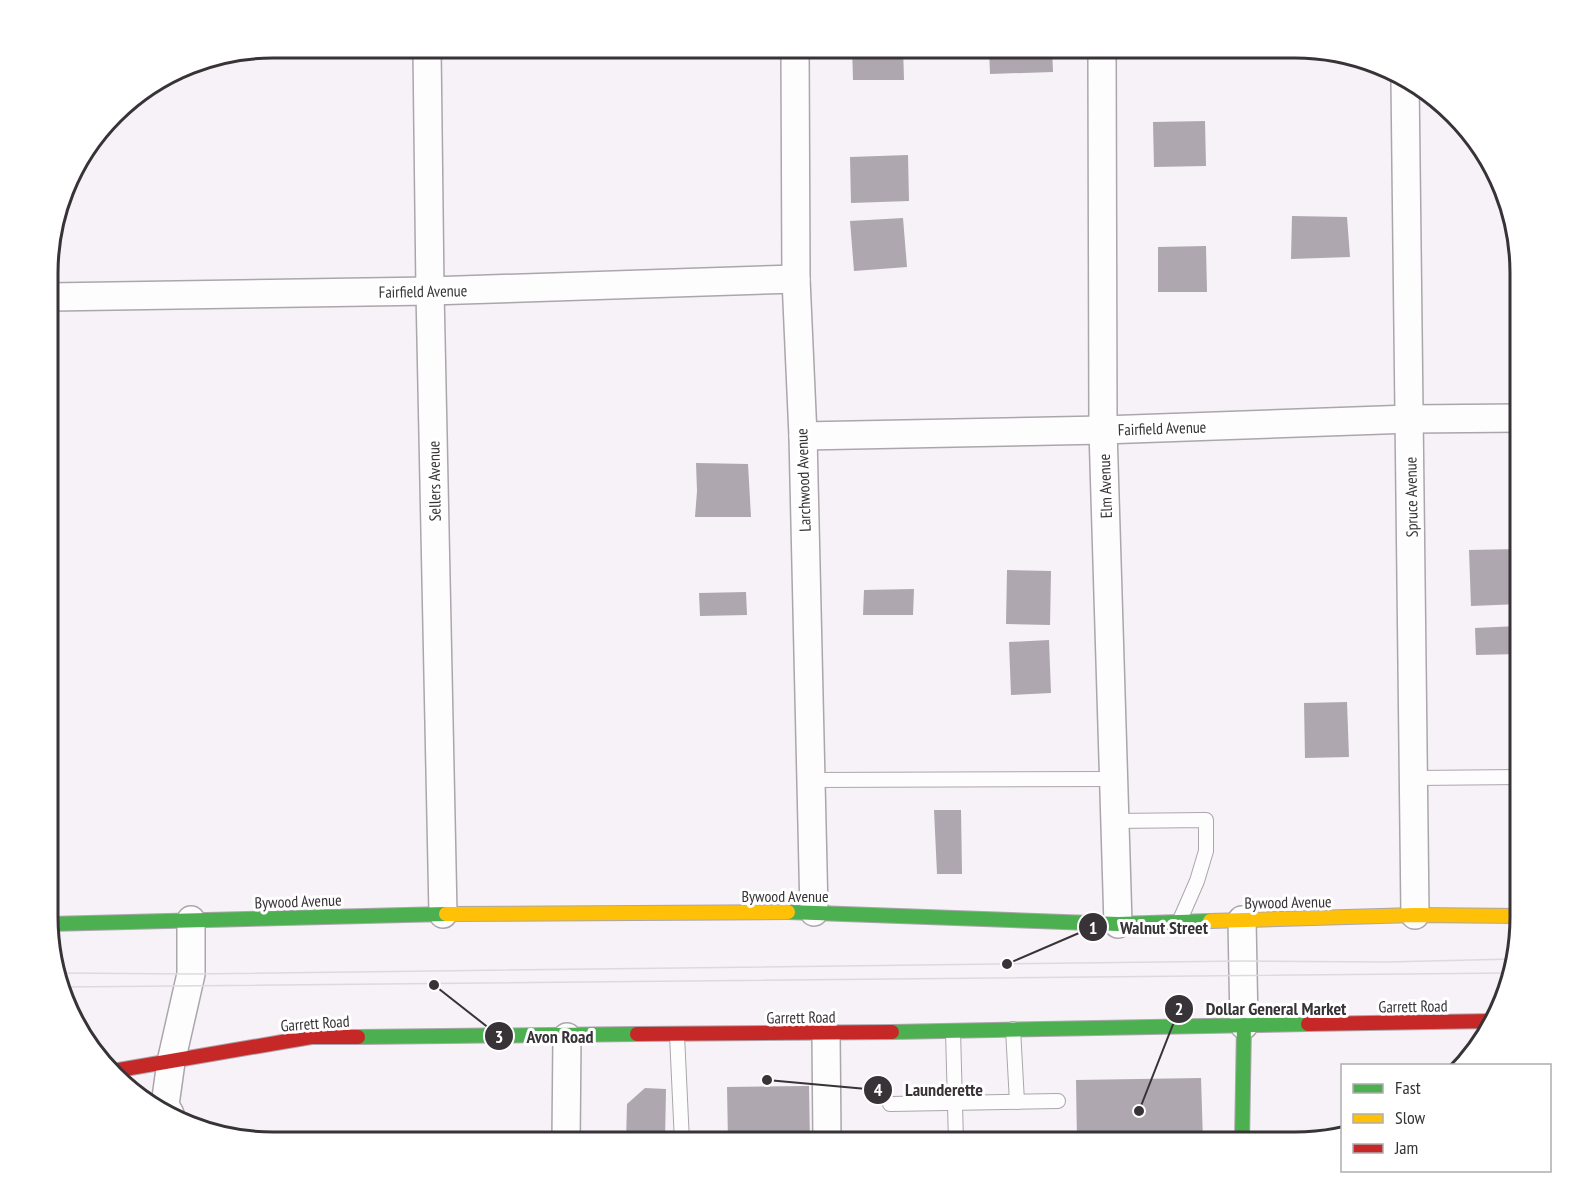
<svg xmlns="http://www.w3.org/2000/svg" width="1569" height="1190" font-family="'PT Sans Narrow',sans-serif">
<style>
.building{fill:#afa7b0}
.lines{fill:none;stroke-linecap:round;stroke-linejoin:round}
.lane-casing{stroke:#aba6ab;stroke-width:16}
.street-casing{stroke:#aba6ab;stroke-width:30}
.fast-casing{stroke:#aba6ab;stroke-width:16}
.slow-casing{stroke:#aba6ab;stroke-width:16}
.jam-casing{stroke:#aba6ab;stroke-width:16}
.lane{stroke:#fefdfe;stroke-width:14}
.street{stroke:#fefdfe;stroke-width:27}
.fast{stroke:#4caf50;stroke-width:14}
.slow{stroke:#ffc107;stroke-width:14}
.jam{stroke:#c62828;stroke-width:14}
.tram{stroke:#dddadd;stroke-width:1.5}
.labels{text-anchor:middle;stroke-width:6;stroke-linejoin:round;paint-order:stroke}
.street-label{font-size:16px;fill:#373337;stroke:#fff}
.rim{fill:none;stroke:#373337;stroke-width:3}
.leader{fill:none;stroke:#373337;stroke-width:2}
.callout-dot{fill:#373337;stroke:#fff;stroke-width:2}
.mark-label{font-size:18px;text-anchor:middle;font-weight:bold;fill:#fff}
.callout-label{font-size:18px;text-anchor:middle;font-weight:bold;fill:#373337;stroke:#fff;stroke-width:6;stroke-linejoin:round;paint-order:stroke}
</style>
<rect width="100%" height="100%" fill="#f7f1f8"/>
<g class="building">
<path d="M852 48H903L904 80H853Z"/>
<path d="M989 48H1052L1053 72 990 74Z"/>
<path d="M1205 121 1206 166 1154 167 1153 122Z"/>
<path d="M908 155 909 201 851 203 850 157Z"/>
<path d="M1292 216 1347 217 1350 257 1291 259Z"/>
<path d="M903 218 907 267 854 271 850 221Z"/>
<path d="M1206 246 1207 292H1158V247Z"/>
<path d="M696 463 748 464 751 517H695L697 491Z"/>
<path d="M1519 549 1521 604 1471 606 1469 550Z"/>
<path d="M1007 570 1051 571 1050 625 1006 624Z"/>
<path d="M914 589 913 615H863L864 590Z"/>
<path d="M746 592 747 615 700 616 699 593Z"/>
<path d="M1518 626 1520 654 1476 655 1475 628Z"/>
<path d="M1049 640 1051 693 1011 695 1009 642Z"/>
<path d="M1347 702 1349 757 1305 758 1304 703Z"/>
<path d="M934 810H961L962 874H937Z"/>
<path d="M1201 1078 1203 1142H1077L1076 1080Z"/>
<path d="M809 1086 810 1142H728L727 1087Z"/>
<path d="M645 1088 666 1089 665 1142H626L627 1104Z"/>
</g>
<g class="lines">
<defs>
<g id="lane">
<path d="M1415 778 1521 777"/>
<path d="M811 780 1113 779"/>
<path d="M1115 821 1206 820V851L1197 881 1180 920"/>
<path d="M1013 1029 1017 1102"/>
<path d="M953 1031 956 1142"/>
<path d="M677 1035 682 1142"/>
<path d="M890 1104 1058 1101"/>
</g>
<g id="street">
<path d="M427 48 430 291 443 914"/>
<path d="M795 48 796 279 803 436 814 912"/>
<path d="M1102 48 1103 430 1118 924"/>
<path d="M1405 79 1415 915"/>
<path d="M50 297 430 291 796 279"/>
<path d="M803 436 1103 430 1410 419 1521 418"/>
<path d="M1242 920 1244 1025"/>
<path d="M826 1033 827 1142"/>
<path d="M170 1114 165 1105 171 1062 191 974V920"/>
<path d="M566 1142 567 1037"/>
</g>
<g id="fast">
<path d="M788 912 1118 924 1210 921"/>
<path d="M49 924 446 914"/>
<path d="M892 1032 1308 1024"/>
<path d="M358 1037 637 1034"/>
<path d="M1242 1142 1244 1025"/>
</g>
<g id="slow">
<path d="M446 914 788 912"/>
<path d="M1210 921 1415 915 1521 916"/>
</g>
<g id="jam">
<path d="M1308 1024 1493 1021"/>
<path d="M637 1034 892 1032"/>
<path d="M113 1071 311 1037H358"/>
</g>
</defs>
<use href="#lane" class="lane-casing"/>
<use href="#street" class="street-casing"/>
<use href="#fast" class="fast-casing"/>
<use href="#slow" class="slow-casing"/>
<use href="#jam" class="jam-casing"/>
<use href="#lane" class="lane"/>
<use href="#street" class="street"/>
<use href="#fast" class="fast"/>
<use href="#slow" class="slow"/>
<use href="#jam" class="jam"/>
<g class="tram">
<path d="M60 973 191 974 1242 961 1386 962 1514 959"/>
<path d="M63 987 1511 973"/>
</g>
</g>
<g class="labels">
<g class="street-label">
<text transform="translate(423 291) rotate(-1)" y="6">Fairfield Avenue</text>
<text transform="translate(1162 428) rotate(-2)" y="6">Fairfield Avenue</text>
<text transform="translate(803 480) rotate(-92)" y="6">Larchwood Avenue</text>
<text transform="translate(434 481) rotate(-91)" y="6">Sellers Avenue</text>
<text transform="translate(1105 486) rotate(-92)" y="6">Elm Avenue</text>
<text transform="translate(1411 497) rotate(-91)" y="6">Spruce Avenue</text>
<text x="785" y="902">Bywood Avenue</text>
<text transform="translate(298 901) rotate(-2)" y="6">Bywood Avenue</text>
<text transform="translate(1288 902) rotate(-1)" y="6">Bywood Avenue</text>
<text transform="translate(1413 1006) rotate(-1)" y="6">Garrett Road</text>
<text transform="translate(801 1017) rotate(-1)" y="6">Garrett Road</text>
<text transform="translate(315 1023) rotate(-4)" y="6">Garrett Road</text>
</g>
</g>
<path d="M0 0H1569V1190H0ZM273 58H1295A215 215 0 0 1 1510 273V917A215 215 0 0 1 1295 1132H273A215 215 0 0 1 58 917V273A215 215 0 0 1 273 58Z" fill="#fff" fill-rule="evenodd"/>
<path class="rim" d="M273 58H1295A215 215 0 0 1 1510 273V917A215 215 0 0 1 1295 1132H273A215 215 0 0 1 58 917V273A215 215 0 0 1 273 58Z"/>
<path class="leader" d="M1007 964L1093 927M1139 1111L1179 1009M434 985L499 1036M767 1080L878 1090"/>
<g class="callout-dot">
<circle cx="1007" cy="964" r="6"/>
<circle cx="1139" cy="1111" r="6"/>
<circle cx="434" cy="985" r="6"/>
<circle cx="767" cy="1080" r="6"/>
<circle cx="1093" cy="927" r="15"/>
<circle cx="1179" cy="1009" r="15"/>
<circle cx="499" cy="1036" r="15"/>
<circle cx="878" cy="1090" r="15"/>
</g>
<g class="mark-label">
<text x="1093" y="934">1</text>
<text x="1179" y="1015">2</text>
<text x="499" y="1043">3</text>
<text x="878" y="1096">4</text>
</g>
<g class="callout-label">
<text x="1164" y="934">Walnut Street</text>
<text x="1276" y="1015">Dollar General Market</text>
<text x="560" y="1043">Avon Road</text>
<text x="944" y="1096">Launderette</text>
</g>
<rect x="1341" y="1064" width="210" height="108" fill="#ffffff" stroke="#afadaf" stroke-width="1.5"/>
<rect x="1353" y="1084" width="30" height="9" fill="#4caf50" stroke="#afadaf" stroke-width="1.5"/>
<text x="1395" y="1094" font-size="18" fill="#373337">Fast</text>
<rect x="1353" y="1114" width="30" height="9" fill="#ffc107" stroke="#afadaf" stroke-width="1.5"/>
<text x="1395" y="1124" font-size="18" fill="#373337">Slow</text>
<rect x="1353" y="1144" width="30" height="9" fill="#c62828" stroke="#afadaf" stroke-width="1.5"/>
<text x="1395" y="1154" font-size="18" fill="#373337">Jam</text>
</svg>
